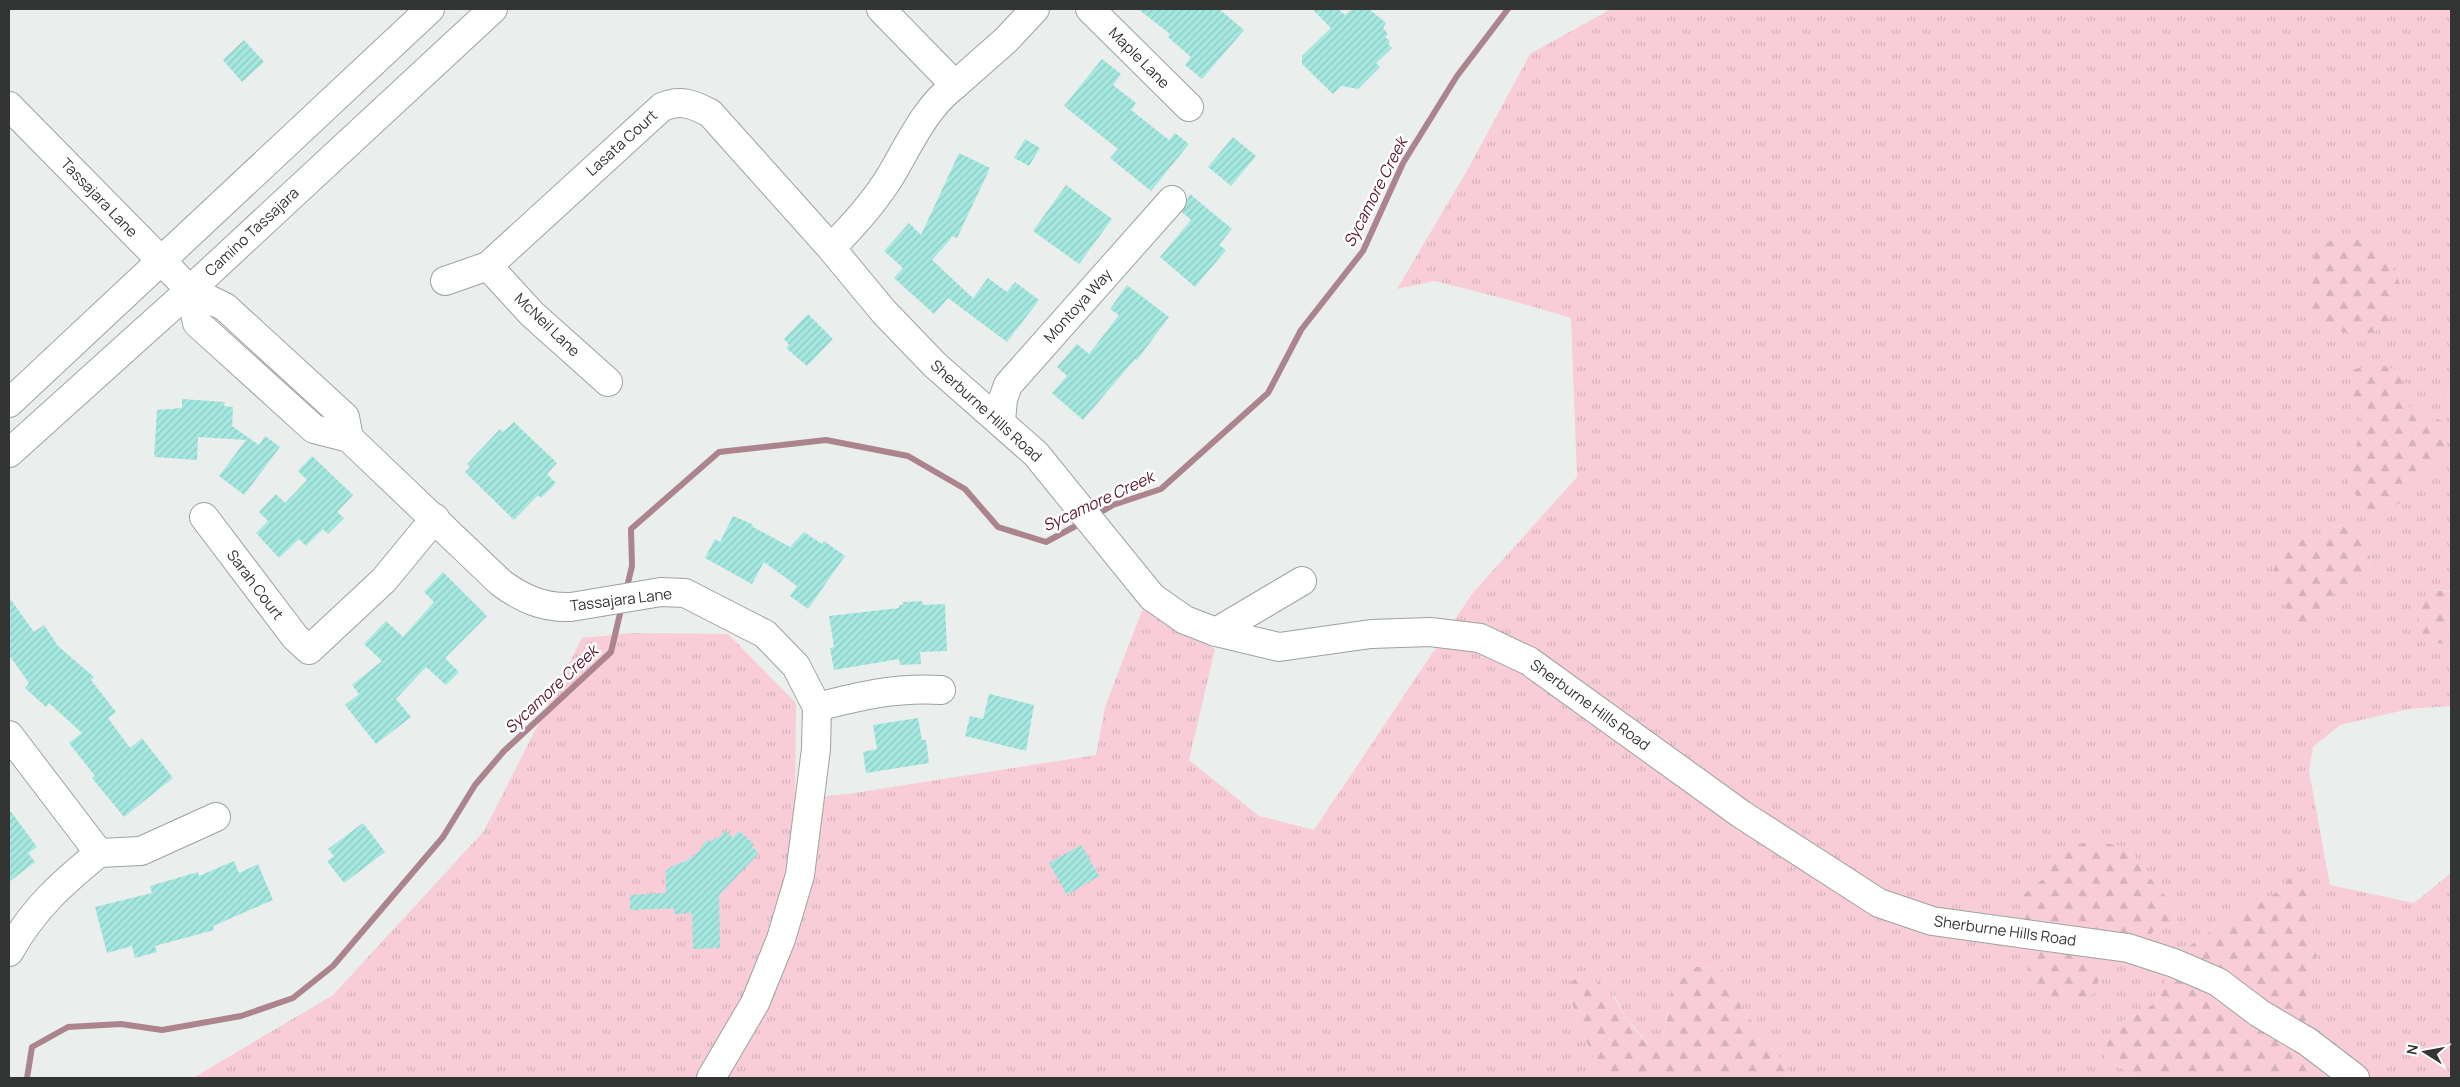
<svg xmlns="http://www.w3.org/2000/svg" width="2460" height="1087" font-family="Manrope,sans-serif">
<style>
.grass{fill:url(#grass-tufts);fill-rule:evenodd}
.forest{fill:url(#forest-firs)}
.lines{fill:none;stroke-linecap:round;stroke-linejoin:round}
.stream{stroke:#ab848e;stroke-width:6}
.building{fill:url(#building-hatch)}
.minor-casing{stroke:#9da2a1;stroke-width:30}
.major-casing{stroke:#9da2a1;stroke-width:30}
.minor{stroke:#fff;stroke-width:28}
.major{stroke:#fff;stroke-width:28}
.labels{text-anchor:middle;stroke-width:5;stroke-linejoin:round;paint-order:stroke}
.street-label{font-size:15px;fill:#333534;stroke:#fff}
.water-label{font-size:16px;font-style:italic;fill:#5b1830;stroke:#fff}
</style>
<defs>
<pattern id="grass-tufts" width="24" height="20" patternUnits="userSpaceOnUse" patternTransform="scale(1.25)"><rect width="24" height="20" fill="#f8cdd7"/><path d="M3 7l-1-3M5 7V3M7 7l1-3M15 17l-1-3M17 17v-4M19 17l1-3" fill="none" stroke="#d5b1b9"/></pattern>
<pattern id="forest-firs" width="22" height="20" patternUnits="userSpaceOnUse" patternTransform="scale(1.25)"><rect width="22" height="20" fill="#f8cdd7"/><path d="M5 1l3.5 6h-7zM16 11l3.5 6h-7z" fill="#d5b1b9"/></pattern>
<pattern id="building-hatch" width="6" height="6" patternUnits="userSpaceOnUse" patternTransform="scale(1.25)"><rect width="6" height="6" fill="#a4e8e0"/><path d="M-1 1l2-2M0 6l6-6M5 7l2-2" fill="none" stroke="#8ec8c1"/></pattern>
</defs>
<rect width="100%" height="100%" fill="#eaefee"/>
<path class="grass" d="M1611 9H2451V591L2434 590 2425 640 2451 646V706L2409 709 2340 725 2313 747 2309 771 2330 885 2414 903 2451 873V1078H2339L2305 1026 2316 954 2312 932 2314 907 2290 877 2281 891 2241 910 2178 954 2156 1002 2144 1011 2112 1026 2104 1057 2136 1078H1794L1741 1007 1736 988 1718 966 1695 967 1668 1011 1661 1045 1648 1044 1625 1016 1614 995 1567 985 1578 1023 1593 1056V1078H193L333 995 484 831 582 638 632 633 728 634 796 703 795 799 848 794 1096 755 1105 707 1143 608 1215 649 1189 760 1259 816 1314 830 1472 594 1577 477 1571 318 1517 302 1435 281 1397 289 1468 169 1530 54ZM2342 525C2371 536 2371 542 2369 573L2329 597 2309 633 2300 629 2277 553 2305 538ZM2134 856 2144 871 2174 906 2177 922 2155 928 2130 959 2106 961 2094 994 2023 895 2044 878Z"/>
<g class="forest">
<path d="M2358 237 2378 244 2390 262 2400 284 2399 299 2391 316 2382 328 2365 335 2317 328 2307 312V275L2317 249 2332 240Z"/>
<path d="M2378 364 2398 370C2405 383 2405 396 2411 410L2427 413 2443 422 2447 438V457L2436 468 2420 476 2408 496 2385 515 2372 514 2346 483 2363 423 2349 389 2352 370Z"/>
<path d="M2451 378V408L2443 398 2447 379Z"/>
<path d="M2342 525C2371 536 2371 542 2369 573L2329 597 2309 633 2300 629 2273 584 2277 553 2305 538Z"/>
<path d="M2434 590 2451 592V646L2425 640 2416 611Z"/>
<path d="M2097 841 2123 847 2135 856 2144 871 2174 906 2177 922 2155 928 2138 957 2106 961 2094 994 2073 1002H2053L2036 989 2022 947 2020 905 2023 895 2044 878 2056 855 2072 845Z"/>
<path d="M2302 869 2309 880 2314 907 2312 932 2316 954 2305 1026 2339 1078H2136L2104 1057 2112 1026 2144 1011 2156 1002 2178 954 2241 910 2281 891 2290 877Z"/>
<path d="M1719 966 1736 988 1741 1007 1794 1078H1593V1056L1578 1023 1567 985 1581 975C1611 985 1610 992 1625 1016 1632 1026 1640 1035 1647 1044L1661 1045 1674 987 1695 967Z"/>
</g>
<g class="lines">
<g class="stream">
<path d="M1094 516 1113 505 1161 489 1268 393 1301 330 1363 251 1403 163 1457 76 1508 9"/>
<path d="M626 591 632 566 631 529 719 452 826 440 908 456 965 489 998 527 1046 542 1083 522"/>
<path d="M27 1078 32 1047 68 1027 121 1024 162 1030 241 1016 293 998 333 966 443 837 475 785 504 751 611 652 622 605"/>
</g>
</g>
<g class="building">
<path d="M1138 9H1219L1244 30 1202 79 1185 65 1191 57 1168 37 1170 34Z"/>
<path d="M1312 9H1338L1345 15 1352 9H1369L1386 23 1383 28 1388 34 1385 37 1390 41 1388 44 1392 48 1376 63 1380 67 1358 89 1341 86 1333 94 1302 64V56L1331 28Z"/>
<path d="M244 40 264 62 242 82 223 60Z"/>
<path d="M1102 59 1121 74 1113 85 1136 103 1131 110 1169 140 1175 133 1189 144 1151 191 1110 158 1118 149 1064 106Z"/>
<path d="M1233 137 1256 156 1231 186 1208 167Z"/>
<path d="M1025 139 1040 148 1029 166 1014 158Z"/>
<path d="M959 153 990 168 957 238 953 236 932 260 973 298 988 278 1007 292 1015 282 1039 300 1007 342 948 298 934 314 894 278 903 268 884 251 909 223 921 235Z"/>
<path d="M1066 185 1112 219 1079 264 1033 231Z"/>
<path d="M1190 194 1232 229 1219 245 1226 250 1195 287 1160 257 1191 220 1182 212Z"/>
<path d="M1127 285 1169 317 1137 360 1135 359 1083 420 1052 393 1067 376 1057 367 1077 344 1089 354 1119 315 1110 309Z"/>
<path d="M808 314 833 339 807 366 786 348 789 345 784 339Z"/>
<path d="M182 399 225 402 224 406 233 407 232 426 259 445 265 436 280 447 244 495 219 476 246 440 198 437 197 460 154 457 157 410 182 408Z"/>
<path d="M514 422 557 463 547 474 556 483 541 498 538 495 514 520 465 472 470 467 467 464 500 429 503 432Z"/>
<path d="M312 456 353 495 337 512 344 518 328 534 323 529 306 546 299 539 279 558 256 533 268 521 259 512 276 494 285 503 307 480 298 471Z"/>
<path d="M733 516 752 524 753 527 790 547 804 532 822 544 824 541 845 556 808 609 790 596 797 586 764 562 752 584 705 558 715 539 720 542Z"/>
<path d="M443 572 487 616 445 658 459 672 446 685 426 667 396 699 411 717 376 744 345 705 359 694 352 685 382 661 364 644 386 621 403 637 434 602 424 592Z"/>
<path d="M9 597 34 632 44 625 58 646 94 677 91 680 116 712 108 718 130 748 142 738 173 778 124 817 92 778 95 776 69 743 82 733 49 703 46 707 25 688 29 683 9 655Z"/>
<path d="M922 601 923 605 945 604 947 651 920 652 921 664 900 665 899 659 834 670 830 648 834 647 829 616 899 608V605H903V602Z"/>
<path d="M989 694 1034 705 1026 751 965 736 970 716 983 719Z"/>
<path d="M918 718 922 740H926L929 763 866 773 863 752 877 749 873 725Z"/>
<path d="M9 809 37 847 28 853 35 862 9 882Z"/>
<path d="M363 823 385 852 344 883 327 861 334 856 328 849Z"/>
<path d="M725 830 733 838 739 831 754 844 752 847 759 853 719 895 720 948 693 949 692 913 674 914V908L630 910V895L664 893 666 892V871L672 866 684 862 696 854 708 839 711 842 716 837 718 839Z"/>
<path d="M1081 845 1099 876 1067 895 1049 863Z"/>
<path d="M234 861 239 873 258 864 273 900 213 926 214 930 155 946 157 952 135 958 132 946 107 953 95 907 152 893 150 886 198 872 199 876Z"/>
</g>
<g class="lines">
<defs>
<g id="minor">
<path d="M1090 9 1189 107"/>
<path d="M955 85 1006 40 1035 9"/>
<path d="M9 106 190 290 225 307 345 417 349 438"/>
<path d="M831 248C854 225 874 203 891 175 910 143 925 108 955 85L881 9"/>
<path d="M488 266 532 314 608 382"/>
<path d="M445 281 488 266 662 107C681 99 692 104 710 113L831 248 884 312 935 365 1036 454 1152 597 1185 620 1216 632 1279 647 1371 634 1430 632 1480 638 1529 661 1741 814 1879 903 1932 921 2128 948 2174 963 2218 982 2259 1013 2308 1042 2355 1078"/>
<path d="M190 290 197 323 314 429 349 438 501 583C523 599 543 608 571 607L661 592 685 593 765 634 796 666 817 707 816 749 800 875 781 939 755 1003 711 1078"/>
<path d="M1001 421 1003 399 1008 385 1172 200"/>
<path d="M204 517 295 637 309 650 384 580 435 518"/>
<path d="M1216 632 1302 581"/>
<path d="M817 707C860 696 896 687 941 690"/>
<path d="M9 735 99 853"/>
<path d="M99 853 141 851 216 817"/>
<path d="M9 952C34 908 60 885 99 853"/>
</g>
<g id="major">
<path d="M9 403 430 9"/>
<path d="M9 453 190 290 493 9"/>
</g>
</defs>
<use href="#minor" class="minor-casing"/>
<use href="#major" class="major-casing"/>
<use href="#minor" class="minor"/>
<use href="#major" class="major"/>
</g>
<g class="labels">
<g class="street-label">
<text transform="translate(1139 58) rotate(45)" y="5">Maple Lane</text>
<text transform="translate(622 143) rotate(-42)" y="5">Lasata Court</text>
<text transform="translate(99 198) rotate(46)" y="5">Tassajara Lane</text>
<text transform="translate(252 232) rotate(-43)" y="5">Camino Tassajara</text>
<text transform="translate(1078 306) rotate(-48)" y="5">Montoya Way</text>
<text transform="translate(547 325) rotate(44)" y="5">McNeil Lane</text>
<text transform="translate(986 411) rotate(42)" y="5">Sherburne Hills Road</text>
<text transform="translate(255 585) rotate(53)" y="5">Sarah Court</text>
<text transform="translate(621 600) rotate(-7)" y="5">Tassajara Lane</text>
<text transform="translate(1590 705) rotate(36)" y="5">Sherburne Hills Road</text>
<text transform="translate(2005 931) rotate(8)" y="5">Sherburne Hills Road</text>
</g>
<g class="water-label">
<text transform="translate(1375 192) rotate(-63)" y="6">Sycamore Creek</text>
<text transform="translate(1098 501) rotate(-25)" y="6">Sycamore Creek</text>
<text transform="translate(551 689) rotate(-43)" y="6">Sycamore Creek</text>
</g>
</g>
<rect width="2460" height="1087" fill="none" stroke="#333534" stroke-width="20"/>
<g transform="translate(2425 1052) rotate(281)" stroke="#ffffff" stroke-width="4" paint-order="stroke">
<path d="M0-4L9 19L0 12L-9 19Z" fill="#333534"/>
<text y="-8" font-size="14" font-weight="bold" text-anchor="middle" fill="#333534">N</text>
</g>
</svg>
